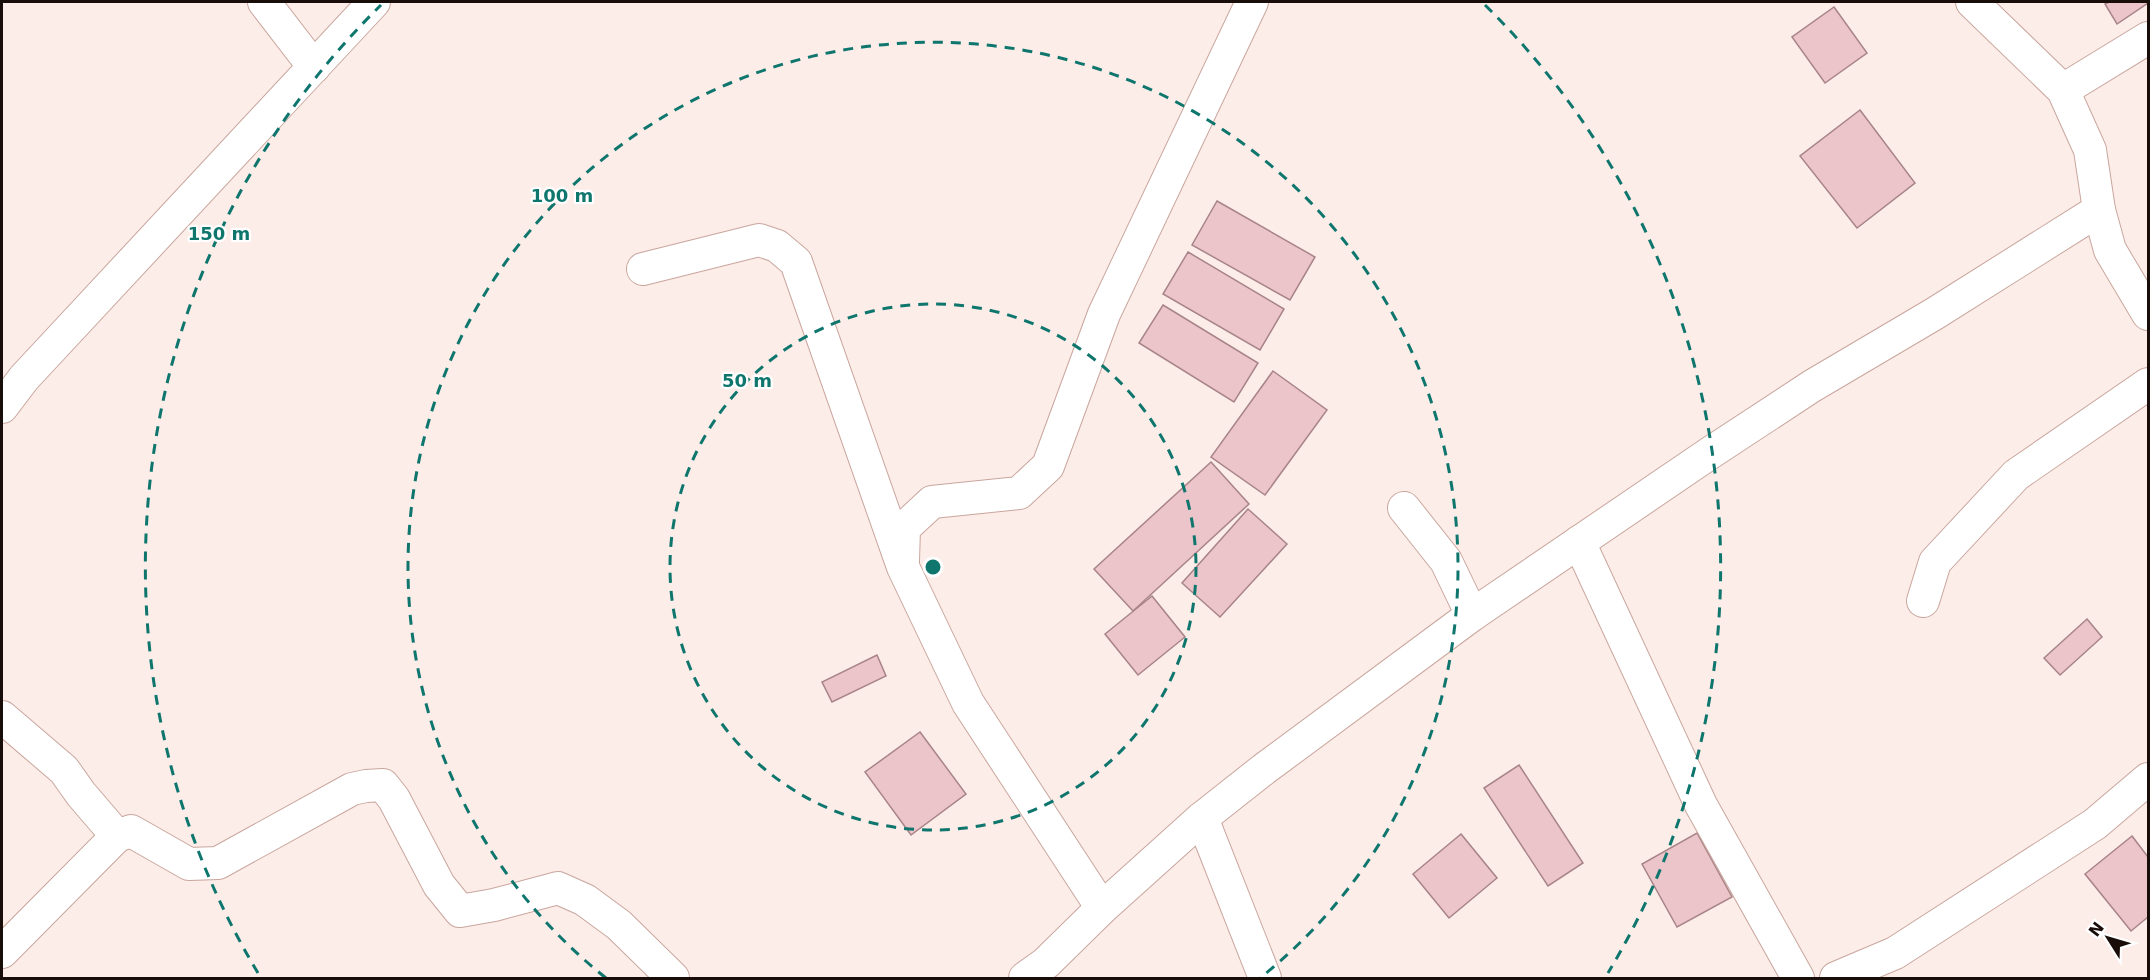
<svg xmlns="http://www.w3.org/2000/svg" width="2150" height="980" font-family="'DejaVu Sans',sans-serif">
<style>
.building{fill:#ebc5c9;stroke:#a88489;stroke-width:1.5}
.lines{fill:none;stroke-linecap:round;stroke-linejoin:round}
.street-casing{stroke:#c9a69d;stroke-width:34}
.street{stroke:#fff;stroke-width:32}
.ring{fill:none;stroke:#0f766e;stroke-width:3;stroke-dasharray:10 8}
.centre{fill:#0f766e;stroke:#fefefe;stroke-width:3}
.ring-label{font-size:18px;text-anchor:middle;font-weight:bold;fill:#0f766e;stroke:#fefefe;stroke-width:4.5;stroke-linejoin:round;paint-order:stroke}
</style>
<rect width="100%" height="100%" fill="#fcede9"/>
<g class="building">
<path d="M2109 2H2148V3L2117 24 2105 4Z"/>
<path d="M1834 7 1867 53 1825 83 1792 37Z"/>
<path d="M1860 110 1915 183 1857 228 1800 156Z"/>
<path d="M1217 201 1315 257 1290 300 1192 245Z"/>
<path d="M1188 252 1284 309 1260 350 1163 294Z"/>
<path d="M1163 305 1258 363 1234 402 1139 343Z"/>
<path d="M1273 371 1327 410 1265 495 1211 457Z"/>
<path d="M1211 462 1249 504 1133 611 1094 569Z"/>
<path d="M1248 509 1287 544 1220 617 1182 583Z"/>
<path d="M1152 596 1185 637 1138 675 1105 634Z"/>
<path d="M2087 619 2102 637 2060 675 2044 658Z"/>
<path d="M877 655 886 676 832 702 822 682Z"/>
<path d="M920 732 966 794 911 835 865 772Z"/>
<path d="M1519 765 1583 863 1548 886 1484 788Z"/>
<path d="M1697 833 1732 897 1677 927 1642 864Z"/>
<path d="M1461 834 1497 878 1449 918 1413 874Z"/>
<path d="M2132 836 2148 857V917L2131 931 2085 874Z"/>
</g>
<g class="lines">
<defs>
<g id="street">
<path d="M264 2 314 67"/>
<path d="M1972 2 2063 90 2090 150 2099 210 2110 250 2148 314"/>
<path d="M2063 90 2148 38"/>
<path d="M643 269 759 240 777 246 796 262 903 567 968 703 1102 908"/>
<path d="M2 407 24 378 374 2"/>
<path d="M1404 508 1446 561 1472 615"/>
<path d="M1579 542 1701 805 1798 978"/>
<path d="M903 561 904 528 932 502 1019 493 1048 466 1104 314 1252 2"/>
<path d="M1923 601 1935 562 2016 475 2148 384"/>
<path d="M2 717 64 770 81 794 117 836 131 831 189 864 218 863 352 789 366 786 383 785 394 799 439 885 460 911 494 905 558 888 585 900 619 925 673 978"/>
<path d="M1202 818 1265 978"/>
<path d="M2 952 117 836"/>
<path d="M1025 978 1046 963 1102 908 1202 818 1264 769 1472 615 1710 453 1812 386 1934 314 2099 210"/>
<path d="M1836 978 1895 953 2095 824 2148 779"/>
</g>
</defs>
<use href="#street" class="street-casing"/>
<use href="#street" class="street"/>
</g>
<g class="ring">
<circle cx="933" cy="567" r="263"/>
<path d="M606 978A525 525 0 1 1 1260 978"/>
<path d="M258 973A788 788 0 0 1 381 5M1485 5A788 788 0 0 1 1608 973"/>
</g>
<circle cx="933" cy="567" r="9" class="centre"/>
<g class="ring-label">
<text x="562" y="202">100 m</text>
<text x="219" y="240">150 m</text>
<text x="747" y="387">50 m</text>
</g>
<rect width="2150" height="980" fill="none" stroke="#190d0a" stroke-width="6"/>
<g transform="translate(2108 938) rotate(307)" stroke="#fefefe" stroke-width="4.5" paint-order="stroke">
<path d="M0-4.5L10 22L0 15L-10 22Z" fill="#190d0a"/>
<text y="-9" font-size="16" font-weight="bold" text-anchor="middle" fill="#190d0a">N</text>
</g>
</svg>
